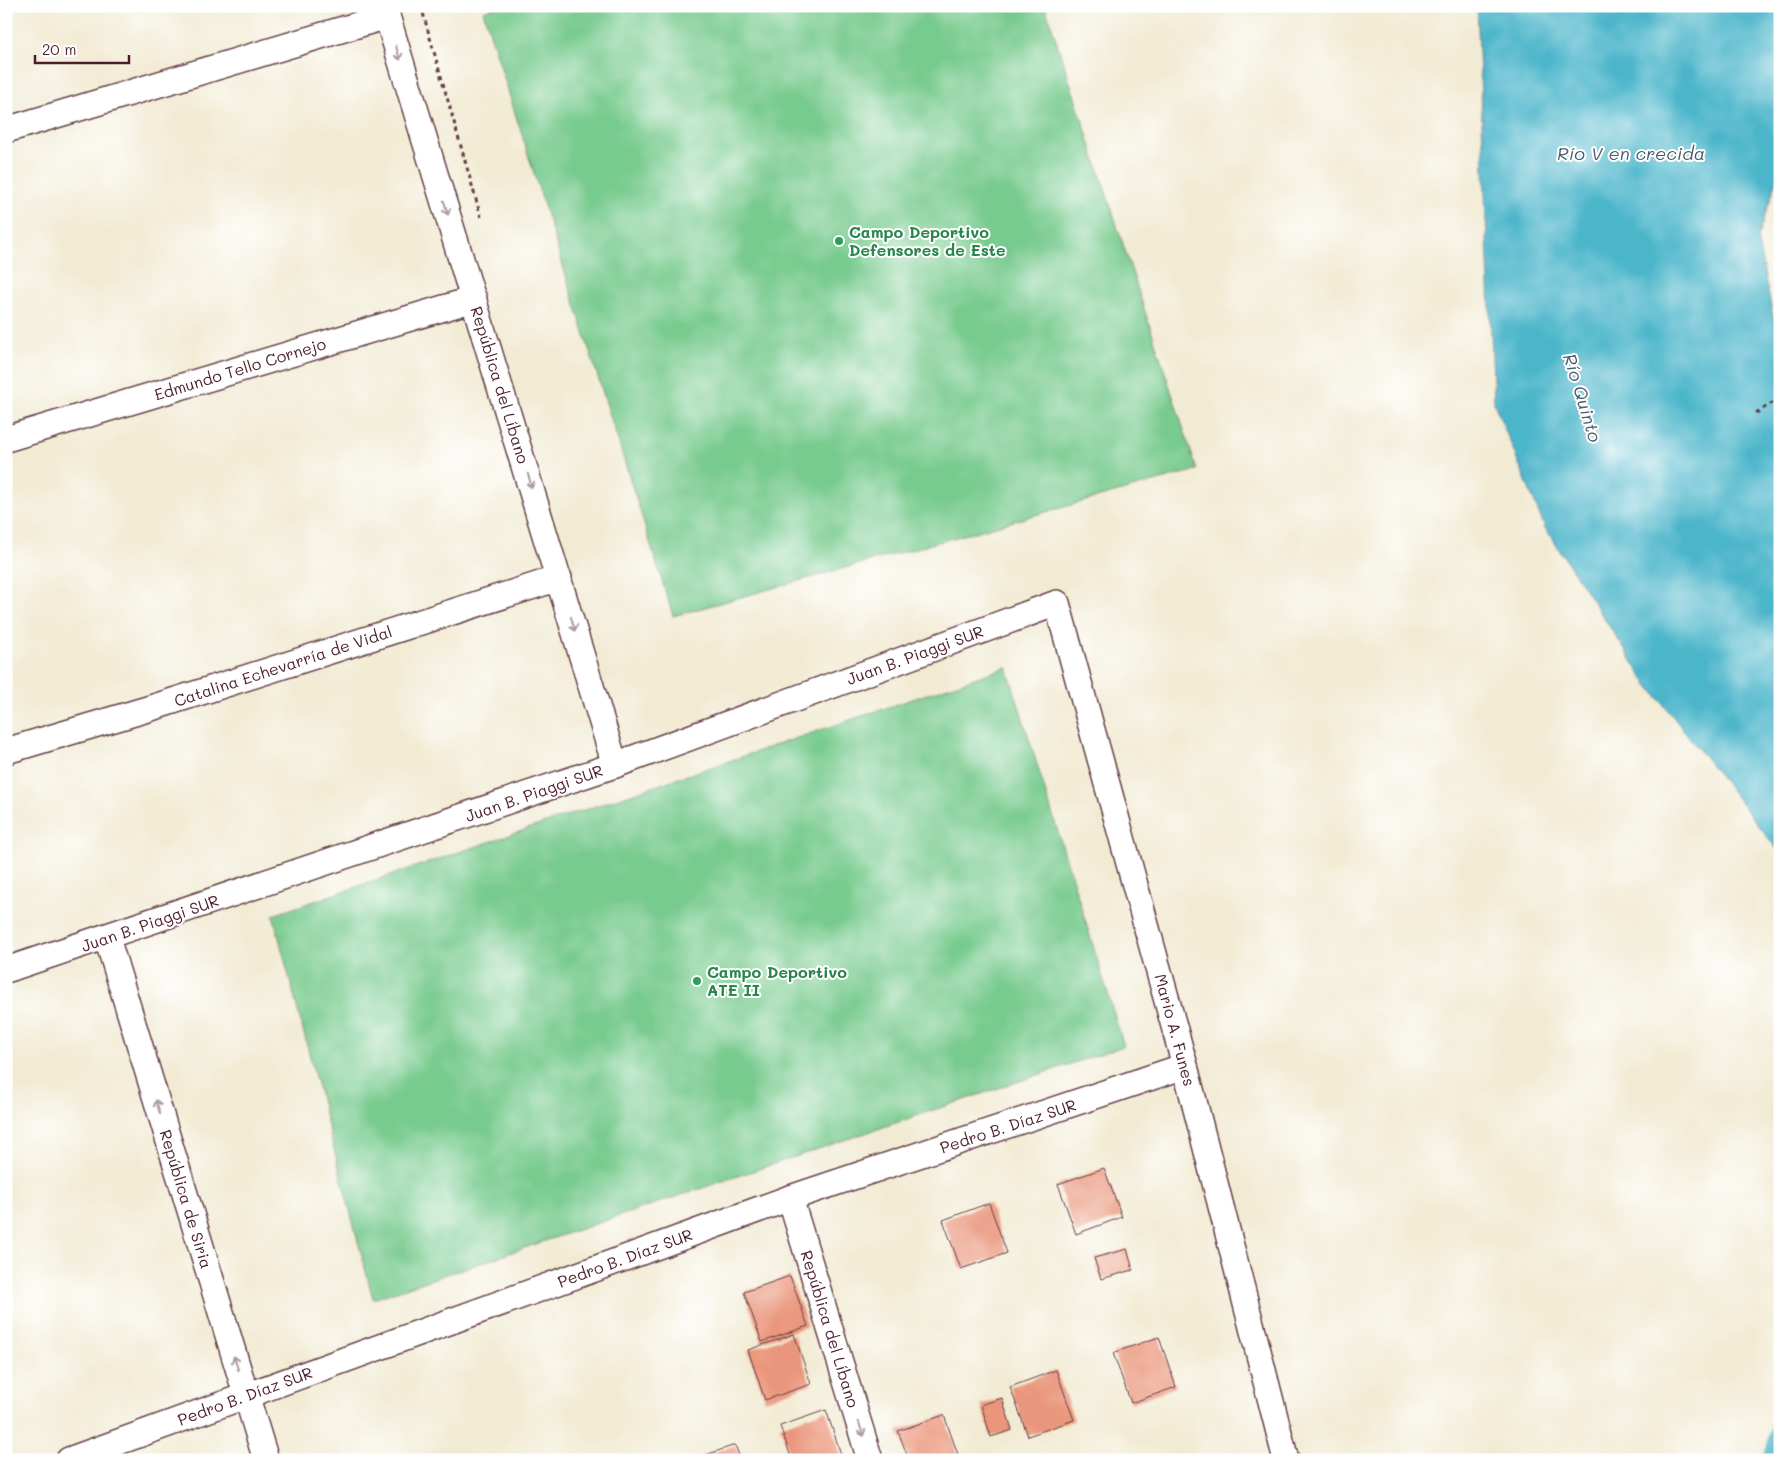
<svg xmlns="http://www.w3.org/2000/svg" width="1786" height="1466" font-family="Mali,sans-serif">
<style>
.green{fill:#78cb8e;stroke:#61755c}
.water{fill:#4cb5ca;stroke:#4b6a7a}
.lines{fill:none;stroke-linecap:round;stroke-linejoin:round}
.stream{stroke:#4cb5ca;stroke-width:10}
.building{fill:#ea967c}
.minor-casing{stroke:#633e44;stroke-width:28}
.path{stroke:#633e44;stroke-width:3;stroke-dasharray:4 4;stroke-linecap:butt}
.minor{stroke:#fff;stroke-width:25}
.oneway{stroke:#ae9aa0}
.leisure-dot{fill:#2e9e5b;stroke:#fff;stroke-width:2}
.labels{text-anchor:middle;stroke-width:4;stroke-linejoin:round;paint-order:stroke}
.leisure-label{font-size:16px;font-weight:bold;fill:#27864d;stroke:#fff;text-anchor:start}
.street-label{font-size:16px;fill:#4a1f2b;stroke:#fff}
.water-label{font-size:18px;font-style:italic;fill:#4b5b6b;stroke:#fff}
</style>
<rect width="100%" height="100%" fill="#fff"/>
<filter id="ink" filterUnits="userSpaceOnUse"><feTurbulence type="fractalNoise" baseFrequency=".02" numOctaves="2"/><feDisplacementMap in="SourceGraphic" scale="10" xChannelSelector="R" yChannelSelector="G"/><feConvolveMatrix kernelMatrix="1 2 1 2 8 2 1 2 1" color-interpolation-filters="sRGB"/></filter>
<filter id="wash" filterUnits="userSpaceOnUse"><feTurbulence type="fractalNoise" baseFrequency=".0096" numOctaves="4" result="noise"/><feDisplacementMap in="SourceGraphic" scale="20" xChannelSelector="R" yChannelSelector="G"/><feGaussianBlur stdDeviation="1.12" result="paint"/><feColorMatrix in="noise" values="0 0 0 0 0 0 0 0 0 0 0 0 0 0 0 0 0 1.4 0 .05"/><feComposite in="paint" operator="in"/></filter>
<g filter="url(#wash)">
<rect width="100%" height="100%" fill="#f2ebd4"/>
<g class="green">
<path d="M500 6H1045L1197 470 673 616 483 11Z"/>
<path d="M1007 667 1124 1046 373 1299 273 915Z"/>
</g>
<path class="water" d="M1477 6H1780V172L1757 238 1780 349V853L1645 681 1545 528 1494 403Z"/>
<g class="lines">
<path class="stream" d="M1768 1460 1780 1412"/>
</g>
<g id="blocks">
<g class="building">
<path d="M1104 1168 1122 1217 1076 1234 1058 1184Z"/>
<path d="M989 1203 1007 1253 961 1269 943 1220Z"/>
<path d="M1127 1249 1133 1270 1101 1279 1094 1258Z"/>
<path d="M790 1276 808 1326 762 1342 744 1292Z"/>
<path d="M794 1334 811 1384 765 1400 748 1350Z"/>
<path d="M1159 1337 1176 1387 1131 1403 1113 1353Z"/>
<path d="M1056 1370 1074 1420 1028 1436 1010 1387Z"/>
<path d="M1002 1398 1012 1430 991 1437 981 1405Z"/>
<path d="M826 1410 843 1460H792L780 1426Z"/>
<path d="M944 1415 960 1460H909L898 1431Z"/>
<path d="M735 1445 741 1460H694V1459Z"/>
</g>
</g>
</g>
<g filter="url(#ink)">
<use href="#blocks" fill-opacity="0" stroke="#633e44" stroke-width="1"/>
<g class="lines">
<defs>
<g id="minor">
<path d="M384 6 615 765"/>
<path d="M6 130 387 16"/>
<path d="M6 439 474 299"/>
<path d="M6 751 151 708 559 578"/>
<path d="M107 938 266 1460"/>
<path d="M6 970 615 765 1057 603 1185 1066 1286 1460"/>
<path d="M790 1198 870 1460"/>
<path d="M69 1460 790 1198 1185 1066"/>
</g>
</defs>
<use href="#minor" class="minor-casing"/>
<g class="path">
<path d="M421 6 481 217"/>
<path d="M1756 413 1780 398"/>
</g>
<use href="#minor" class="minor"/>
</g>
<defs><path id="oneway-shaft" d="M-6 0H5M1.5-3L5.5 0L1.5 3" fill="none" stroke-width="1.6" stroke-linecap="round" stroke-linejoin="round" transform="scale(1.25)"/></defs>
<g class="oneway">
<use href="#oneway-shaft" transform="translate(398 53) rotate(73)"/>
<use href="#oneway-shaft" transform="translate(446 208) rotate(73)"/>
<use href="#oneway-shaft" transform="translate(530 481) rotate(73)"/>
<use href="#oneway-shaft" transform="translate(573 624) rotate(73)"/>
<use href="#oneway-shaft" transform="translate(158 1107) rotate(-107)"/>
<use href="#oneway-shaft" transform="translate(236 1363) rotate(-107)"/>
<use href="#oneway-shaft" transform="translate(861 1429) rotate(73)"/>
</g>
</g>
<g class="leisure-dot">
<circle cx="839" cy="241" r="5"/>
<circle cx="697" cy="981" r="5"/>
</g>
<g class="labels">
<g class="leisure-label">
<text x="849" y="238">Campo Deportivo<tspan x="849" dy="18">Defensores de Este</tspan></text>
<text x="707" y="978">Campo Deportivo<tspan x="707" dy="18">ATE II</tspan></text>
</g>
<g class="street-label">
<text transform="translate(240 369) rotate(-17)" y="6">Edmundo Tello Cornejo</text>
<text transform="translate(500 385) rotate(73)" y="6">República del Líbano</text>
<text transform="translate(915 655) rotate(-20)" y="6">Juan B. Piaggi SUR</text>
<text transform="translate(283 666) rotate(-18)" y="6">Catalina Echevarría de Vidal</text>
<text transform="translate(534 793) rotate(-19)" y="6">Juan B. Piaggi SUR</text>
<text transform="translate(150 923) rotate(-19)" y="6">Juan B. Piaggi SUR</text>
<text transform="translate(1175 1030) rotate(75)" y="6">Mario A. Funes</text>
<text transform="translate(1008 1126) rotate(-18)" y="6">Pedro B. Díaz SUR</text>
<text transform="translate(186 1199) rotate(73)" y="6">República de Siria</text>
<text transform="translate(625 1258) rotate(-20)" y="6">Pedro B. Díaz SUR</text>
<text transform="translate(830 1329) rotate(73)" y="6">República del Líbano</text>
<text transform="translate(245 1396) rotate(-20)" y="6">Pedro B. Díaz SUR</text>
</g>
<g class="water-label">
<text x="1631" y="160">Río V en crecida</text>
<text transform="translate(1582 398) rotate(73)" y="6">Río Quinto</text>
</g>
</g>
<rect width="1786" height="1466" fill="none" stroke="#fff" stroke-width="25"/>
<path d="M35 55v8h94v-8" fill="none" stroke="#4a1f2b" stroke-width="2.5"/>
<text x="42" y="55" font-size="15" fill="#4a1f2b" stroke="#ffffff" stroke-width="4" paint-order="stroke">20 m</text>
</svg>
